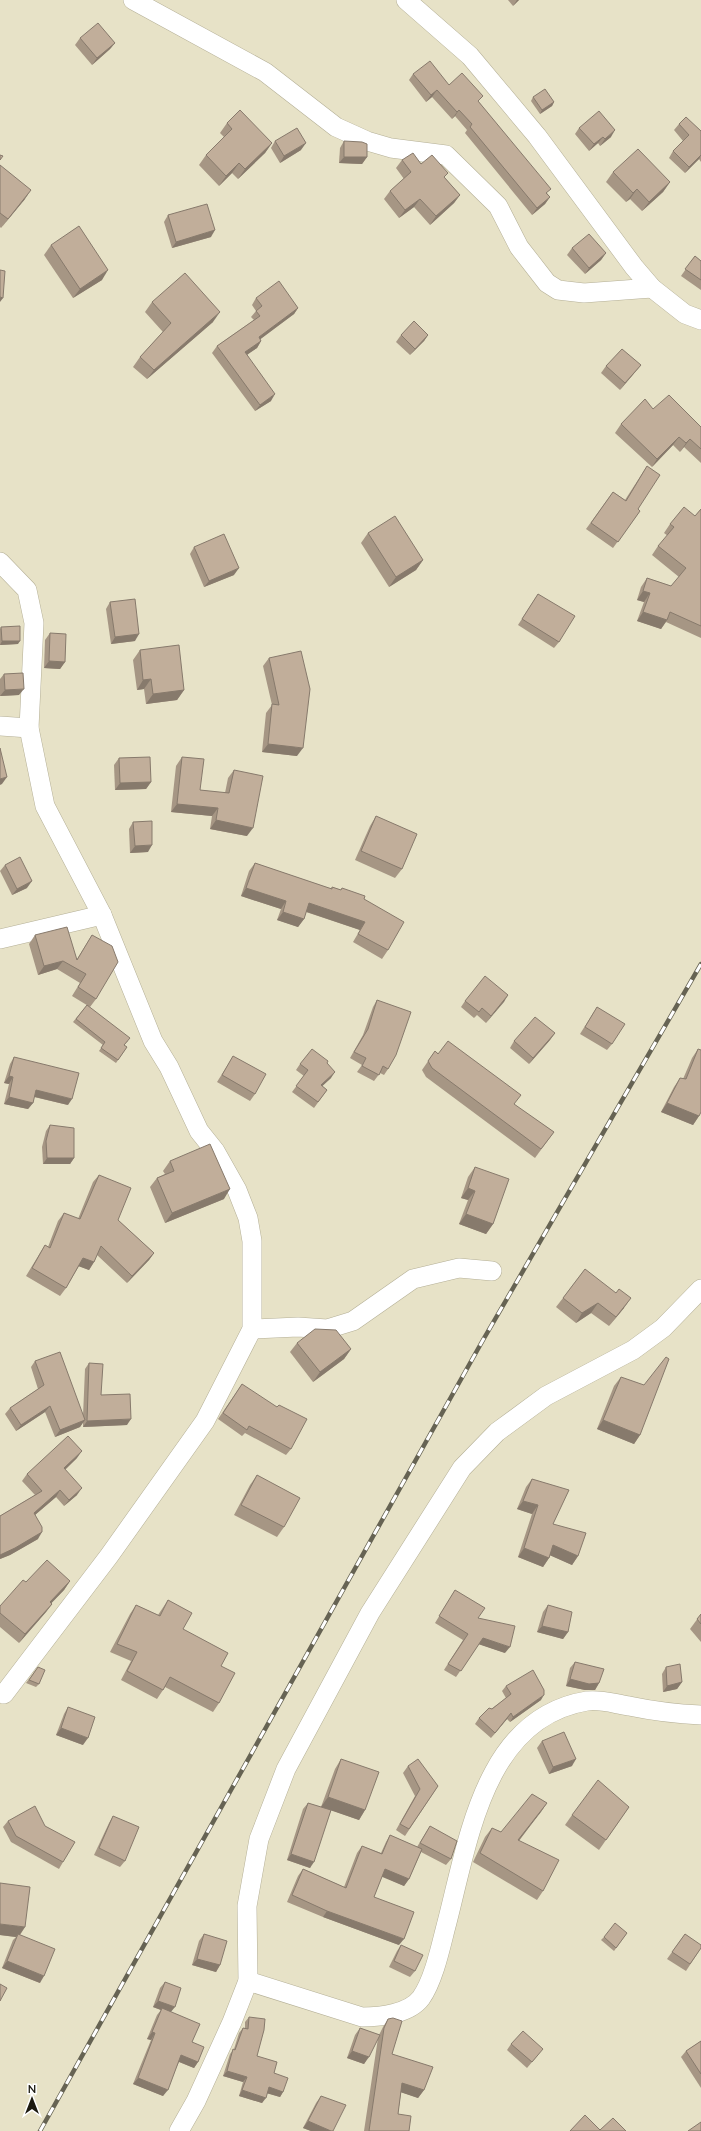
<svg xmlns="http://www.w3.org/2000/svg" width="701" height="2131" font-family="Lato,sans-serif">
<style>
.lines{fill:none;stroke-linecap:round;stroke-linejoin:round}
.minor-casing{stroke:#b4af96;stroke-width:20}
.minor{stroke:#fff;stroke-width:19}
.rail-casing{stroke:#666353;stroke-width:4.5}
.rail{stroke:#fff;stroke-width:3;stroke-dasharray:9;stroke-linecap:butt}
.wall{fill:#a69684}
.shaded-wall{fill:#877a6c}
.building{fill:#c1ae9a;stroke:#877a6c}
</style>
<rect width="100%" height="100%" fill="#e7e2c7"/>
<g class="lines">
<defs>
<g id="minor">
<path d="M133 0 265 72 336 127 367 141 391 148 446 155 498 206 519 247 547 283 558 290 584 293 652 288"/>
<path d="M406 0 470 56 537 136 634 267 652 288 685 314 701 320"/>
<path d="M0 562 27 590 34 623 29 728 45 806 102 915 153 1041 169 1067 199 1131 215 1151 237 1190 248 1218 252 1241V1329L205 1421 109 1556 4 1694"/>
<path d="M0 726 29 728"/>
<path d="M0 939 102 915"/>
<path d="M252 1329 298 1327 327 1329 353 1321 413 1279 459 1268 492 1271"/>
<path d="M248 1981 362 2017C380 2017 409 2014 421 1998 433 1981 440 1950 445 1930 468 1845 482 1718 587 1701 601 1699 615 1704 629 1706 653 1711 677 1714 701 1715"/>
<path d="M179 2131 196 2101 232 2022 248 1981 247 1906 259 1839 286 1769 370 1613 462 1468 497 1432 546 1396 633 1350 663 1328 701 1289"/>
</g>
</defs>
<use href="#minor" class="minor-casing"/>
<use href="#minor" class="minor"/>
<defs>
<path id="rail" d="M40 2131 483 1340 701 964"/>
</defs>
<use href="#rail" class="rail-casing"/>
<use href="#rail" class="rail"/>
</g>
<g class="wall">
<path d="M508 0H519L513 6Z"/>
<path d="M80 38 115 43 110 49 92 65 75 45Z"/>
<path d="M413 74 449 85 479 102 550 197 545 204 532 215 465 133 467 130 455 116 452 119 432 97 426 102 409 80Z"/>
<path d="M533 97 554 102 552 106 540 114 531 101Z"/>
<path d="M227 123 272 143 265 153 238 179 232 173 219 186 199 165 206 155 224 137 220 133Z"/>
<path d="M679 124 701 131V162L699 159 685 173 669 158 673 151 683 141 674 130Z"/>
<path d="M579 128 611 137 600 146 598 143 589 151 575 134Z"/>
<path d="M275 141 301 150 280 163 271 148Z"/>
<path d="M344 141 367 157 362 164 339 163 340 148Z"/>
<path d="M402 160 421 164 445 178 460 195 454 203 430 225 414 207 399 218 384 199 390 191 404 179 396 168Z"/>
<path d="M0 165 25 199 1 228 0 227Z"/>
<path d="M613 172 670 182 663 192 642 211 630 199 626 202 606 182Z"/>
<path d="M168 215 211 237 172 248 164 222Z"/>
<path d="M51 245 102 280 73 298 44 255Z"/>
<path d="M572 248 606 253 601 260 585 274 567 255Z"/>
<path d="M695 256 701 261V290L681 276Z"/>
<path d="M256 298 298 308 294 314 260 339 261 341 257 348 247 354 271 401 255 411 212 353 217 346 254 320 251 317 256 311 252 305Z"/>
<path d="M152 302 213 322 147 379 133 367 140 357 163 332 145 312Z"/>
<path d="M401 335H428L424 341 410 355 396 342Z"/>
<path d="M641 365 636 371 620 390 601 373 606 366Z"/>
<path d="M653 409 701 427V463L684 447 680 452 673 445 652 467 615 433 621 424Z"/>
<path d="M647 466 638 509 640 511 613 548 586 529 613 492 625 500Z"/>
<path d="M701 509V638L666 622 661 629 637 621 644 602 637 600 641 587 647 578 671 586 679 577 652 555 658 546 668 536 664 533 670 524 695 516Z"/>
<path d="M368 533 423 560 416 570 389 587 361 543Z"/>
<path d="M194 547 234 575 204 587 190 554Z"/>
<path d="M538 594 559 642 554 648 518 625Z"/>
<path d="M110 602 135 641 111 644 106 609Z"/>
<path d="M1 627 18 644 0 645V629Z"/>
<path d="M50 633 65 662 60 669 44 668 45 640Z"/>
<path d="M140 650 184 690 177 700 146 704 144 689 137 690 133 660Z"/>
<path d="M269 658 297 756 262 752 266 713 272 705 263 666Z"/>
<path d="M4 674 19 695 0 696V679Z"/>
<path d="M182 757 200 790 225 793 228 778 234 770 247 836 210 829 212 816 171 812 176 766Z"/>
<path d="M119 758 151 782 146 789 115 790 114 765Z"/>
<path d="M376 816 402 869 395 878 355 860 370 826Z"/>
<path d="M133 822 148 852 130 853 129 829Z"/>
<path d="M255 863 331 889 332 887 341 890 342 888 364 899 388 950 382 959 353 942 360 930 306 912 304 919 298 927 277 920 281 909 241 896 249 871Z"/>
<path d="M5 865 27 888 12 895 0 871Z"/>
<path d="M35 935 77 959 92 935 96 999 90 1007 72 996 80 983 57 969 38 975 29 944Z"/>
<path d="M508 995 486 1023 477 1015 474 1018 461 1007 465 1001Z"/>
<path d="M377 1000 388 1069 384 1075 380 1073 374 1081 357 1072 362 1065 350 1058 363 1035 373 1007Z"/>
<path d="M87 1005 128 1041 124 1045 127 1047 116 1063 99 1051 103 1045 73 1022Z"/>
<path d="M597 1007 612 1044 607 1050 580 1034Z"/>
<path d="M555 1033 550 1040 529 1064 510 1048 514 1041Z"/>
<path d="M698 1049 699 1116 693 1125 661 1112 674 1087 680 1078 683 1079 692 1058Z"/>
<path d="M435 1051 554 1132 535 1158 426 1077 422 1070Z"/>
<path d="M233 1056 255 1094 250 1101 217 1082 229 1063Z"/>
<path d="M14 1057 68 1105 34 1097 33 1103 28 1109 4 1104 9 1084 4 1083 10 1064Z"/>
<path d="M327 1063 331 1078 322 1086 327 1090 314 1108 292 1092 304 1076 296 1070 300 1064Z"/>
<path d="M50 1125 74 1158 70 1164H43L42 1147 46 1131Z"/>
<path d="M170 1161 224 1199 165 1223 150 1187 157 1178 165 1174 163 1171Z"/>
<path d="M475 1167 493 1224 486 1234 459 1224 468 1200 461 1198 468 1177Z"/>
<path d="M99 1175 118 1220 154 1253 149 1260 127 1283 97 1255 94 1262 89 1270 79 1266 66 1288 60 1296 26 1276 40 1253 45 1245 48 1247 58 1221 64 1213 78 1219 93 1182Z"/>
<path d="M585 1269 624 1308 609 1326 591 1313 576 1323 556 1307 563 1298Z"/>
<path d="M297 1343 351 1349 344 1359 313 1382 290 1352Z"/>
<path d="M35 1361 83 1416 85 1369 89 1363 101 1395 127 1425 83 1427V1422L80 1427 55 1437 45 1412 16 1431 5 1414 10 1408 38 1389 31 1367Z"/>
<path d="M621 1377 640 1435 634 1444 597 1429 614 1386Z"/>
<path d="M242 1384 291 1449 286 1455 245 1433 242 1436 218 1419Z"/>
<path d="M77 1458 65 1470 77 1495 64 1506 56 1497 35 1515 38 1539 10 1555 0 1559V1516L35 1495 22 1481 27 1474Z"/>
<path d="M257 1475 284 1527 277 1537 234 1515 250 1485Z"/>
<path d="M532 1479 553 1524 578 1556 572 1565 550 1555 549 1558 543 1567 518 1557 532 1514 517 1509 526 1487Z"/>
<path d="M70 1581 64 1590 51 1603 52 1604 46 1612 19 1643 0 1627V1606L26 1582Z"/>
<path d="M455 1590 478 1618 505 1653 479 1644 456 1677 444 1670 463 1640 435 1623Z"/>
<path d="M168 1600 183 1629 221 1666 219 1703 213 1712 165 1687 157 1699 121 1680 131 1661 110 1652 130 1614 136 1605 158 1615Z"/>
<path d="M548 1605 568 1632 563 1639 537 1632 543 1612Z"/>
<path d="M701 1614V1642L690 1629Z"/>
<path d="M575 1662 599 1683 595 1690H585L566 1686 570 1668Z"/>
<path d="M38 1667 39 1684 36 1687 26 1683Z"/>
<path d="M666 1667 682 1682 677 1689 663 1692 662 1674Z"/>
<path d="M506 1686 541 1700 510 1722 507 1719 491 1738 475 1724 479 1718 506 1698 502 1691Z"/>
<path d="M68 1707 83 1745 56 1735 64 1714Z"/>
<path d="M542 1741 572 1766 549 1774 537 1748Z"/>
<path d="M341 1759 365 1810 359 1820 331 1810 310 1868 287 1860 303 1809 308 1803 327 1809 321 1807 335 1769Z"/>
<path d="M408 1766 438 1786 405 1836 396 1830 415 1796 403 1773Z"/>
<path d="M547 1803 519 1841 543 1891 537 1900 473 1862 485 1837 492 1828 501 1832Z"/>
<path d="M629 1807 599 1850 565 1825 572 1815Z"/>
<path d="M113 1816 125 1861 120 1867 94 1855 109 1823Z"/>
<path d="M8 1821 63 1862 59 1869 11 1842 3 1827Z"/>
<path d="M430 1826 451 1859 446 1865 421 1852 409 1879 404 1886 382 1876 374 1897 399 1945 323 1917 287 1902 298 1876 303 1869 344 1887 357 1853 362 1846 381 1853 386 1842 390 1835 417 1847Z"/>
<path d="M25 1927 20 1935 40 1983 2 1968 13 1940 16 1937 0 1935Z"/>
<path d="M627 1933 614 1951 601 1940 604 1937Z"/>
<path d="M204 1934 220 1965 216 1972 192 1965 199 1941Z"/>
<path d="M685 1934 701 1948 686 1971 667 1959Z"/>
<path d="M401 1945 415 1971 410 1977 389 1967 397 1951Z"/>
<path d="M165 1982 171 2012 192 2042 198 2062 194 2068 179 2062 163 2096 133 2084 151 2040 147 2039 157 2015 161 2010 153 2007 160 1988Z"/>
<path d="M249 2017 257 2056 274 2073 283 2092 280 2097 267 2093 262 2103 239 2096 243 2082 223 2076 230 2054 234 2049 239 2033 243 2028H245V2022Z"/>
<path d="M388 2019 392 2054 424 2090 418 2098 401 2092 398 2114 409 2131H364L378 2038 364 2064 347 2058 355 2035 360 2028 379 2035 383 2027Z"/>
<path d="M701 2041V2088L681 2057 686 2051Z"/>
<path d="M511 2044 538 2055 527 2068 507 2050Z"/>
<path d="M321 2096 333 2131H311L303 2128 316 2103Z"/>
</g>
<g class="shaded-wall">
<path d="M517 0H519L513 6Z"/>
<path d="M115 43 110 49 92 65 97 58Z"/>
<path d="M437 90 432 97 426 102 431 95Z"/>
<path d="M554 102 552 106 540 114 542 110Z"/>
<path d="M459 110 455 116 452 119 457 112Z"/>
<path d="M615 130 611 137 600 146 605 139Z"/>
<path d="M603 137 598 143 589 151 594 144Z"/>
<path d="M272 143 265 153 238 179 245 169Z"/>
<path d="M306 143 301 150 280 163 284 156Z"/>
<path d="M701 155 699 159 685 173 689 167Z"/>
<path d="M344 157H367L362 164 339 163Z"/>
<path d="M239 163 232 173 219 186 226 176Z"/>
<path d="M670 182 663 192 642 211 649 202Z"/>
<path d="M637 189 630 199 626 202 633 193Z"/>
<path d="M31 190 25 199 1 228 8 219Z"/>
<path d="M460 195 454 203 430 225 436 216Z"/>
<path d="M550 197 545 204 532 215 537 208Z"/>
<path d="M420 199 414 207 399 218 405 210Z"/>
<path d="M215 230 211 237 172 248 176 242Z"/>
<path d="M606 253 601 260 585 274 589 268Z"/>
<path d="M108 270 102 280 73 298 80 289Z"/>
<path d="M0 297 3 298 0 302Z"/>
<path d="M298 308 294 314 254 344 259 337Z"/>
<path d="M220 312 213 322 147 379 154 370Z"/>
<path d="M428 335 424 341 410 355 415 349Z"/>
<path d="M261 341 257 348 241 359 245 352Z"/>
<path d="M641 365 636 371 620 390 625 383Z"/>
<path d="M275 394 271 401 255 411 260 405Z"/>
<path d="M679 437 673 445 652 467 657 459Z"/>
<path d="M690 439 684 447 680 452 686 443Z"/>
<path d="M423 560 416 570 389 587 396 577Z"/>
<path d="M239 568 234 575 204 587 209 581Z"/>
<path d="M643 591 650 593 644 602 637 600Z"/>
<path d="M643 612 667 620 661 629 637 621Z"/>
<path d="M139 634 135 641 111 644 115 637Z"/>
<path d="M2 641H20L18 644 0 645Z"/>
<path d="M49 661 65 662 60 669 44 668Z"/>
<path d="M151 679 144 689 137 690 143 680Z"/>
<path d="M24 689 19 695 0 696 5 690Z"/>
<path d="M184 690 177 700 146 704 153 694Z"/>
<path d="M268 744 303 748 297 756 262 752Z"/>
<path d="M7 777 2 784 0 785V779Z"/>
<path d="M151 782 146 789 115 790 120 783Z"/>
<path d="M177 804 218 808 212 816 171 812Z"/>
<path d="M216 820 253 828 247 836 210 829Z"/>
<path d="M152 845 148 852 130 853 135 846Z"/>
<path d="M32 881 27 888 12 895 17 889Z"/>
<path d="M246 888 286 901 281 909 241 896Z"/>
<path d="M309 903 365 922 360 930 304 911Z"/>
<path d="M283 912 304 919 298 927 277 920Z"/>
<path d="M63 961 57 969 38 975 44 966Z"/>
<path d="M508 995 504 1002 486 1023 491 1016Z"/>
<path d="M555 1033 550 1040 529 1064 533 1058Z"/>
<path d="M335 1072 331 1078 317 1091 321 1085Z"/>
<path d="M9 1076 13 1077 9 1084 4 1083Z"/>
<path d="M36 1090 72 1099 68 1105 31 1096Z"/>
<path d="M9 1097 33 1103 28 1109 4 1104Z"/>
<path d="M667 1103 699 1116 693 1125 661 1112Z"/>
<path d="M47 1158H74L70 1164H43Z"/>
<path d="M468 1188 475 1191 468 1200 461 1198Z"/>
<path d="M230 1189 224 1199 165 1223 172 1213Z"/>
<path d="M466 1214 493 1224 486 1234 459 1224Z"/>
<path d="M154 1253 149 1260 127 1283 132 1276Z"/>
<path d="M83 1258 94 1262 89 1270 78 1266Z"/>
<path d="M631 1298 624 1308 609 1326 616 1317Z"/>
<path d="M598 1303 591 1313 576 1323 582 1313Z"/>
<path d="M351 1349 344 1359 313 1382 320 1372Z"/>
<path d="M50 1406 45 1412 16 1431 21 1425Z"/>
<path d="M131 1419 127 1425 83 1427 87 1421Z"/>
<path d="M85 1420 80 1427 55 1437 60 1430Z"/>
<path d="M603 1420 640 1435 634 1444 597 1429Z"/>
<path d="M82 1451 77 1458 59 1475 64 1468Z"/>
<path d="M82 1488 77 1495 64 1506 69 1500Z"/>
<path d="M60 1490 56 1497 29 1520 34 1513Z"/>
<path d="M523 1501 538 1505 532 1514 517 1509Z"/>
<path d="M42 1532 38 1539 10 1555 0 1559V1555Z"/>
<path d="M553 1545 578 1556 572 1565 547 1554Z"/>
<path d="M524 1548 549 1558 543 1567 518 1557Z"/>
<path d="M70 1581 64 1590 44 1611 50 1602Z"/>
<path d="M52 1604 46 1612 19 1643 25 1634Z"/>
<path d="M542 1626 568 1632 563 1639 537 1632Z"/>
<path d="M483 1638 510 1647 505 1653 478 1644Z"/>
<path d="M570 1679 599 1683 595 1690H585L566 1686Z"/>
<path d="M682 1682 677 1689 663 1692 667 1686Z"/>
<path d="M544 1695 541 1700 510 1722 513 1717Z"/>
<path d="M511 1713 507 1719 491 1738Z"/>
<path d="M61 1728 88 1738 83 1745 56 1735Z"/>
<path d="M576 1759 572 1766 549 1774 553 1767Z"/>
<path d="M328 1797 365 1810 359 1820 321 1807Z"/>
<path d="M547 1803 541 1812 512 1849 518 1840Z"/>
<path d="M291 1854 314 1862 310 1868 287 1860Z"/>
<path d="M385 1869 409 1879 404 1886 380 1876Z"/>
<path d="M327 1911 404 1939 399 1945 323 1917Z"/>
<path d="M0 1924 25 1927 18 1937V1934L16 1937 0 1935Z"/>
<path d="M197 1959 220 1965 216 1972 192 1965Z"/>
<path d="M7 1961 44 1976 40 1983 2 1968Z"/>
<path d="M158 2001 175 2007 170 2013 162 2008 161 2010 153 2007Z"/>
<path d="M152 2032 155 2033 151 2040 147 2039Z"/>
<path d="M352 2051 369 2057 364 2064 347 2058Z"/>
<path d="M181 2055 198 2062 194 2068 177 2061Z"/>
<path d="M227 2071 247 2077 243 2082 223 2076Z"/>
<path d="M138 2078 168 2090 163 2096 133 2084Z"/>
<path d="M402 2083 424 2090 418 2098 397 2091Z"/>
<path d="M269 2087 283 2092 280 2097 266 2093Z"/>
<path d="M242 2090 266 2098 262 2103 239 2096Z"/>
<path d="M308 2121 331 2131H311L303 2128Z"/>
</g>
<g class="building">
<path d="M98 23 115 43 97 58 80 38Z"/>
<path d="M430 61 449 85 462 73 483 96 478 101 551 189 546 193 550 197 537 208 470 127 472 124 459 110 457 112 437 90 431 95 413 74Z"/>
<path d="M545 89 554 102 542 110 533 97Z"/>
<path d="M240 110 272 143 245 169 239 163 226 176 206 155 232 129 227 123Z"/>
<path d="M599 111 615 130 605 139 603 137 594 144 579 128Z"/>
<path d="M686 117 701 131V155L689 167 673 151 689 135 679 124Z"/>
<path d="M297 128 306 143 284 156 275 141Z"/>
<path d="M344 141 362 142 367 144V157H344Z"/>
<path d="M638 149 670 182 649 202 637 189 633 193 613 172Z"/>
<path d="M413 153 421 164 432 155 448 173 444 177 460 195 436 216 420 199 405 210 390 191 411 172 402 160Z"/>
<path d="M0 155 3 156 0 160Z"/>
<path d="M0 165 31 190 8 219 0 213Z"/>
<path d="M207 204 215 230 176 242 168 215Z"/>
<path d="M79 226 108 270 80 289 51 245Z"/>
<path d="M589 234 606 253 589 268 572 248Z"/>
<path d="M695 256 701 261V280L685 269Z"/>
<path d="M0 270 5 271 3 298 0 297Z"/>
<path d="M185 273 220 312 154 370 140 357 171 323 152 302Z"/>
<path d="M279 281 298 308 259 337 261 341 245 352 275 394 260 405 217 346 260 316 256 311 262 306 256 298Z"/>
<path d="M414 321 428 335 415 349 401 335Z"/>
<path d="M622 349 641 365 625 383 606 366Z"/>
<path d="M669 395 701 427V449L690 439 686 443 679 437 657 459 621 424 645 399 653 409Z"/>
<path d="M647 466 660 475 638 509 640 511 618 542 591 523 613 492 626 501Z"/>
<path d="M684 507 695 516 701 509V626L670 612 667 620 643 612 650 593 643 591 647 578 671 586 686 568 658 546 674 527 670 524Z"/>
<path d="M395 516 423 560 396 577 368 533Z"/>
<path d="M224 534 239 568 209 581 194 547Z"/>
<path d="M538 594 575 616 559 642 522 619Z"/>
<path d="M135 599 139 634 115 637 110 602Z"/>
<path d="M20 626V641H2L1 627Z"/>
<path d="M50 633 66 634 65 662 49 661Z"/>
<path d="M179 645 184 690 153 694 151 679 143 680 140 650Z"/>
<path d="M301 651 310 689 303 748 268 744 272 704 279 705 269 658Z"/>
<path d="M23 673 24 689 5 690 4 674Z"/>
<path d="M0 748 7 777 0 779Z"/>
<path d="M150 757 151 782 120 783 119 758Z"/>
<path d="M182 757 204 759 200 790 229 793 234 770 263 776 253 828 216 820 218 808 177 804Z"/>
<path d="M376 816 417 834 402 869 361 851Z"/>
<path d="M152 821V845L135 846 133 822Z"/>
<path d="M20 857 32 881 17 889 5 865Z"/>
<path d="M255 863 332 889V887L341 890 342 888 365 896 364 899 404 922 388 950 358 934 365 922 309 903 304 919 283 912 286 901 246 888Z"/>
<path d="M67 927 77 960 92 935 112 946 118 962 96 999 78 987 86 974 63 961 44 966 35 935Z"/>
<path d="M485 976 508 995 491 1016 482 1008 479 1012 465 1001Z"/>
<path d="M377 1000 411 1012 396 1055 388 1069 383 1066 379 1075 362 1066 366 1058 354 1052 368 1029Z"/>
<path d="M87 1005 130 1038 124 1045 127 1047 118 1060 101 1048 105 1042 76 1019Z"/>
<path d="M597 1007 625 1024 612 1044 585 1027Z"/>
<path d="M535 1017 555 1033 533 1058 514 1041Z"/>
<path d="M448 1041 521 1095 514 1104 554 1132 541 1149 432 1068 428 1061 435 1051 438 1054Z"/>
<path d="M312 1049 328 1061 327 1063 335 1072 321 1085 327 1090 318 1102 296 1086 308 1070 300 1064Z"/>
<path d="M698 1049 701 1050V1112L699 1116 667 1103 680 1078 686 1079Z"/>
<path d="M233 1056 266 1074 255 1094 222 1075Z"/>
<path d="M14 1057 79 1073 72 1099 36 1090 33 1103 9 1097 13 1077 9 1076Z"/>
<path d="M50 1125 74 1128V1158H47L46 1141Z"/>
<path d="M210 1144 230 1189 172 1213 157 1178 174 1171 170 1161Z"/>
<path d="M475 1167 509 1179 493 1224 466 1214 475 1191 468 1188Z"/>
<path d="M99 1175 131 1188 118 1220 154 1253 132 1276 101 1246 94 1262 83 1258 66 1288 32 1268 45 1245 50 1248 64 1213 80 1219Z"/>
<path d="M585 1269 616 1293 619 1289 631 1298 616 1317 598 1303 582 1313 563 1298Z"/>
<path d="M315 1329 336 1330 351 1349 320 1372 297 1343Z"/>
<path d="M60 1352 85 1420 60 1430 50 1406 21 1425 10 1408 44 1385 35 1361Z"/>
<path d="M666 1357 669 1359 640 1435 603 1420 621 1377 644 1385Z"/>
<path d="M89 1363 103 1364 101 1395 130 1394 131 1419 87 1421Z"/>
<path d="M242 1384 277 1407 279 1405 307 1419 291 1449 249 1426 247 1430 223 1413Z"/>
<path d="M68 1436 82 1451 64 1468 82 1488 69 1500 60 1490 34 1513 42 1527V1532L15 1548 0 1555V1516L42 1491 27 1474Z"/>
<path d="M257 1475 300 1498 284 1527 241 1505Z"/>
<path d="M532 1479 569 1490 553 1524 586 1533 578 1556 553 1545 549 1558 524 1548 538 1505 523 1501Z"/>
<path d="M47 1560 70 1581 50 1602 52 1604 25 1634 0 1613V1606L23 1580 26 1582Z"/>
<path d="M455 1590 485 1608 478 1618 515 1626 510 1647 483 1638 461 1671 448 1664 468 1634 439 1616Z"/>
<path d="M168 1600 192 1613 183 1629 228 1653 221 1666 235 1673 219 1703 170 1677 163 1690 127 1671 137 1652 117 1644 136 1605 160 1616Z"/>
<path d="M548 1605 572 1612 568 1632 542 1626Z"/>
<path d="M701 1614V1624L697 1619Z"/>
<path d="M575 1662 604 1669 599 1683 589 1684 570 1679Z"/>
<path d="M680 1664 682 1682 667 1686 666 1667Z"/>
<path d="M38 1667 45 1670 39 1684 29 1680Z"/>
<path d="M533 1670 544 1690V1695L513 1717 511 1713 495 1733 479 1718 489 1708 492 1709 511 1694 506 1686Z"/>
<path d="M68 1707 95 1717 88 1738 61 1728Z"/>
<path d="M564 1732 576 1759 553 1767 542 1741Z"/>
<path d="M341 1759 379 1772 365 1810 328 1797Z"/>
<path d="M418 1759 438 1786 409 1829 400 1824 420 1789 408 1766Z"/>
<path d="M598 1780 629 1807 606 1840 572 1815Z"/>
<path d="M532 1794 547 1803 518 1840 559 1860 543 1891 480 1853 492 1828 501 1832Z"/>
<path d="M308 1803 331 1810 314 1862 291 1854Z"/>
<path d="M35 1806 45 1826 75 1842 63 1862 16 1836 8 1821Z"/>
<path d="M113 1816 139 1827 125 1861 99 1848Z"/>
<path d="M430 1826 457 1841 451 1859 420 1843Z"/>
<path d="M390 1835 422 1849 409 1879 385 1869 374 1897 414 1912 404 1939 327 1911 292 1895 303 1869 346 1888 362 1846 382 1854Z"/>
<path d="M0 1883 30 1887 25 1927 0 1924Z"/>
<path d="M615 1923 627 1933 616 1948 604 1937Z"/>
<path d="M18 1934 55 1949 44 1976 7 1961Z"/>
<path d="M204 1934 227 1941 220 1965 197 1959Z"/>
<path d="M685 1934 701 1945V1948L690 1964 672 1952Z"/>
<path d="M401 1945 423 1955 415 1971 394 1961Z"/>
<path d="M165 1982 181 1988 175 2007 158 2001Z"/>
<path d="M0 1984 7 1988 0 2001Z"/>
<path d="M162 2008 200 2024 192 2042 204 2047 198 2062 181 2055 168 2090 138 2078 155 2033 152 2032Z"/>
<path d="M249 2017 265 2019 264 2030 257 2056 277 2062 274 2073 288 2078 283 2092 269 2087 266 2098 242 2090 247 2077 227 2071 233 2049 235 2050 243 2028 248 2029Z"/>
<path d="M393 2018 402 2021 392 2054 433 2067 424 2090 402 2083 398 2114 411 2116 409 2131H369L384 2028 388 2019Z"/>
<path d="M360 2028 380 2035 369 2057 352 2051Z"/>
<path d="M523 2031 543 2049 532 2062 511 2044Z"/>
<path d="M701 2041V2074L686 2051Z"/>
<path d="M321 2096 346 2105 333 2131H331L308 2121Z"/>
<path d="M585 2115 600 2130 613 2118 626 2131H570Z"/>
<path d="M701 2122V2131H688Z"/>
</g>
<g transform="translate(32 2099)" stroke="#ffffff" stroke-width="3" paint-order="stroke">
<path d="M0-3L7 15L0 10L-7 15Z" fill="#1b1910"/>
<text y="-6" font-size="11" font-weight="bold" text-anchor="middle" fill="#1b1910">N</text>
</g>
</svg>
